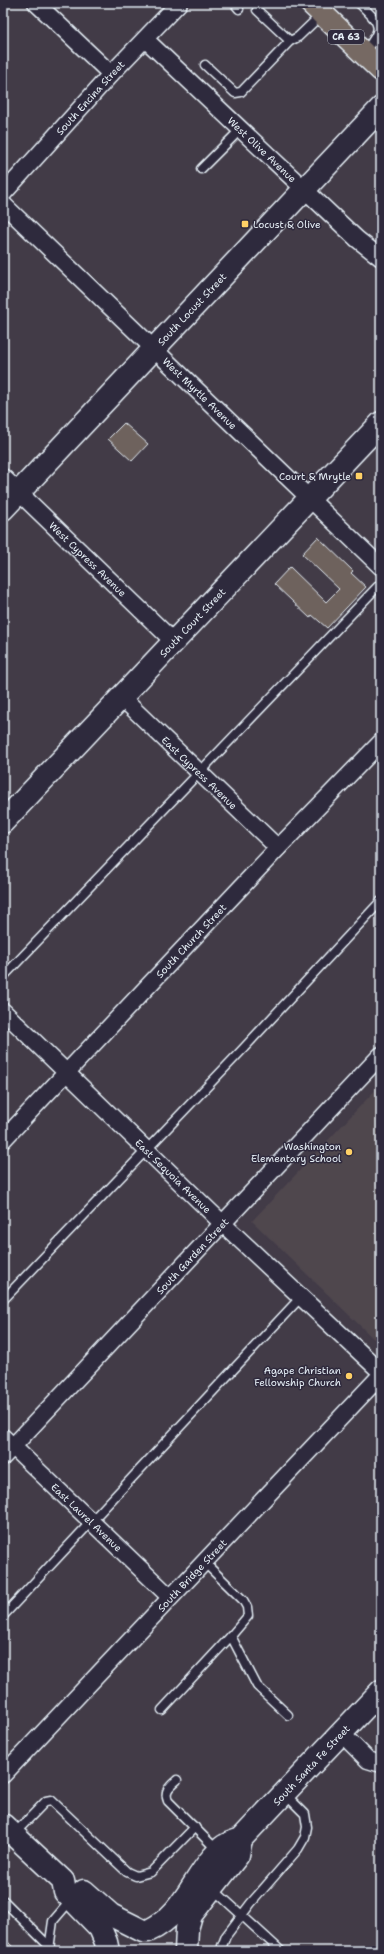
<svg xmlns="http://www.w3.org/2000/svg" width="384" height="1954" font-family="'Shantell Sans',sans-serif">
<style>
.built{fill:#4f474e}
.building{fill:#6e625d;stroke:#e8f1f8}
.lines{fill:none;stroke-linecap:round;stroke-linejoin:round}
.lane-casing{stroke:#e8f1f8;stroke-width:11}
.street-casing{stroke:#e8f1f8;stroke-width:19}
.secondary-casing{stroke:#e8f1f8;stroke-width:25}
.primary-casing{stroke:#e8f1f8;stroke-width:25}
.lane{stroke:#2f2a3d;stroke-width:8}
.street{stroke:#2f2a3d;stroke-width:16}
.secondary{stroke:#2f2a3d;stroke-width:22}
.primary{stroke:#766964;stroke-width:22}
.poi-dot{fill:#ffd166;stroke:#2f2a3d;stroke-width:1.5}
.labels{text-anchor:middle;stroke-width:3;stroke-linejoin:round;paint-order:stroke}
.shield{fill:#2f2a3d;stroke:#b0b5c0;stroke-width:1}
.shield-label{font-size:9px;font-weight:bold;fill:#e8f1f8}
.street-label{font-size:10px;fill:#e8f1f8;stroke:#2f2a3d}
.poi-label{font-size:10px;fill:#e8f1f8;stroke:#2f2a3d;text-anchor:end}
</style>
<rect width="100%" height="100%" fill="#423b47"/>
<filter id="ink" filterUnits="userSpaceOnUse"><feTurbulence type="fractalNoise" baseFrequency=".025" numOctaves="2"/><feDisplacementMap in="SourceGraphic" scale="8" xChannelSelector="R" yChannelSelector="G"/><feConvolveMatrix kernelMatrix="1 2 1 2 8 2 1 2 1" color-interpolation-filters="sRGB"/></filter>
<g filter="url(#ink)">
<path class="built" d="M381 1084V1344L380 1345 252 1221Z"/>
<g class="building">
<path d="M124 423 148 444 132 461 108 439Z"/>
<path d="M318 537 353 571 351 573 366 587 327 628 312 615 310 618 274 584 290 567 326 602 339 589 302 554Z"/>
<path d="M3 1937 17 1951H3Z"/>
</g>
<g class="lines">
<defs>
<g id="lane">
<path d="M234 3 239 9"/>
<path d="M359 3C382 26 384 26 364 53"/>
<path d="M257 10 290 41 298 37 322 14"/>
<path d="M205 65 235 93 241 92 290 41"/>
<path d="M201 169 240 130"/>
<path d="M3 977 381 583"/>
<path d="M3 1300 242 1050 381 901"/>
<path d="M373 1384 381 1392"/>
<path d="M3 1616 301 1297"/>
<path d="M231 1636 257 1686 288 1715"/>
<path d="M162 1710 231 1636 248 1616 247 1607 243 1600 204 1562"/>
<path d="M177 1780C169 1787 164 1791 168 1801L218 1851"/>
<path d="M14 1834 46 1801 51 1800 127 1872 136 1876 151 1872 195 1827"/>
<path d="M212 1888 281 1951"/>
<path d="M3 1900 50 1947"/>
<path d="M49 1949 53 1921 71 1900"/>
<path d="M223 1951 222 1946 226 1936 251 1903 298 1849 305 1837 307 1827 305 1814 284 1793"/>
</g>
<g id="street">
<path d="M36 3 111 74"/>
<path id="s1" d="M145 39 357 239 381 258"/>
<path id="s2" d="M3 194 111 74 179 3"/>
<path id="s3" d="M3 204 381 567"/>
<path id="s4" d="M3 477 173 641"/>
<path id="s5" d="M121 697 278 848"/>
<path id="s6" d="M3 1011 222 1223 381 1372"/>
<path id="s7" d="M3 1140 278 848 381 742"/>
<path id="s8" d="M3 1437 170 1597"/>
<path id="s9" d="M3 1457 381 1055"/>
<path d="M341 1733 368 1760 381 1764"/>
<path id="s10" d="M3 1775 381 1375"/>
</g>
<g id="secondary">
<path id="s11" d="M3 509 381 108"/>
<path id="s12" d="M3 822 381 423"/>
<path d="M3 1825 63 1881 65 1892 100 1928 106 1942 108 1951"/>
<path d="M84 1891 111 1915 143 1931"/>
<path id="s13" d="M148 1931C183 1915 190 1884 213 1857 217 1853 221 1847 226 1845 231 1842 236 1841 241 1839L381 1691"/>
<path d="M186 1951 187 1929 191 1915 238 1855 241 1839"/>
</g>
<path id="primary" d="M311 3 381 70"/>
</defs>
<use href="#lane" class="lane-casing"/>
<use href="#street" class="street-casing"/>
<use href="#secondary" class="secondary-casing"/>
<use href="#primary" class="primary-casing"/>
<use href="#lane" class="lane"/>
<use href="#street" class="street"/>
<use href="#secondary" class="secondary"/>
<use href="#primary" class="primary"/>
</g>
</g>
<g class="poi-dot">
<rect x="241" y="220" width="8" height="8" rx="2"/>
<rect x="355" y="472" width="8" height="8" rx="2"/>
<circle cx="349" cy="1152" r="4"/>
<circle cx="349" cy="1376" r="4"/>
</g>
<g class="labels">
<rect class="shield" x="328" y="30" width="36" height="14" rx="3"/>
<g class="shield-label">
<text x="346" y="40">CA 63</text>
</g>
<g class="street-label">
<text dy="4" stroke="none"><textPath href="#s2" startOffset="130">South Encina Street</textPath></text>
<text dy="4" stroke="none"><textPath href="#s1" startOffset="161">West Olive Avenue</textPath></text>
<text dy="4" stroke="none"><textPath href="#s11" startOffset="275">South Locust Street</textPath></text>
<text dy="4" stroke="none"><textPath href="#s3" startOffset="273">West Myrtle Avenue</textPath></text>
<text dy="4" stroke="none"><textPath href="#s4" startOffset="118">West Cypress Avenue</textPath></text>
<text dy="4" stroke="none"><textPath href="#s12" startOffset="275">South Court Street</textPath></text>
<text dy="4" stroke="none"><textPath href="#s5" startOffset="109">East Cypress Avenue</textPath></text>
<text dy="4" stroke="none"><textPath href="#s7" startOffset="274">South Church Street</textPath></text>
<text dy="4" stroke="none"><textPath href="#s6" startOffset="237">East Sequoia Avenue</textPath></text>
<text dy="4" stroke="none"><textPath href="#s9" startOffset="276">South Garden Street</textPath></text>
<text dy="4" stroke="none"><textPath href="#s8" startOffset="116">East Laurel Avenue</textPath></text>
<text dy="4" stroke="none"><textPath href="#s10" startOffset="275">South Bridge Street</textPath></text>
<text dy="4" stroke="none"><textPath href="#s13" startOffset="236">South Santa Fe Street</textPath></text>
</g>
<g class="poi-label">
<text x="253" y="228" text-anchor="start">Locust &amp; Olive</text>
<text x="351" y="480">Court &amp; Mrytle</text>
<text x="341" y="1150">Washington<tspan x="341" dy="12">Elementary School</tspan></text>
<text x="341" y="1374">Agape Christian<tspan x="341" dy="12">Fellowship Church</tspan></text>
</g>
</g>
<rect width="384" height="1954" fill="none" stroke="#2f2a3d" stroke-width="16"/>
<rect x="8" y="8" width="368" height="1938" fill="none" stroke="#e8f1f8" stroke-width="1.5" filter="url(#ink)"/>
</svg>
